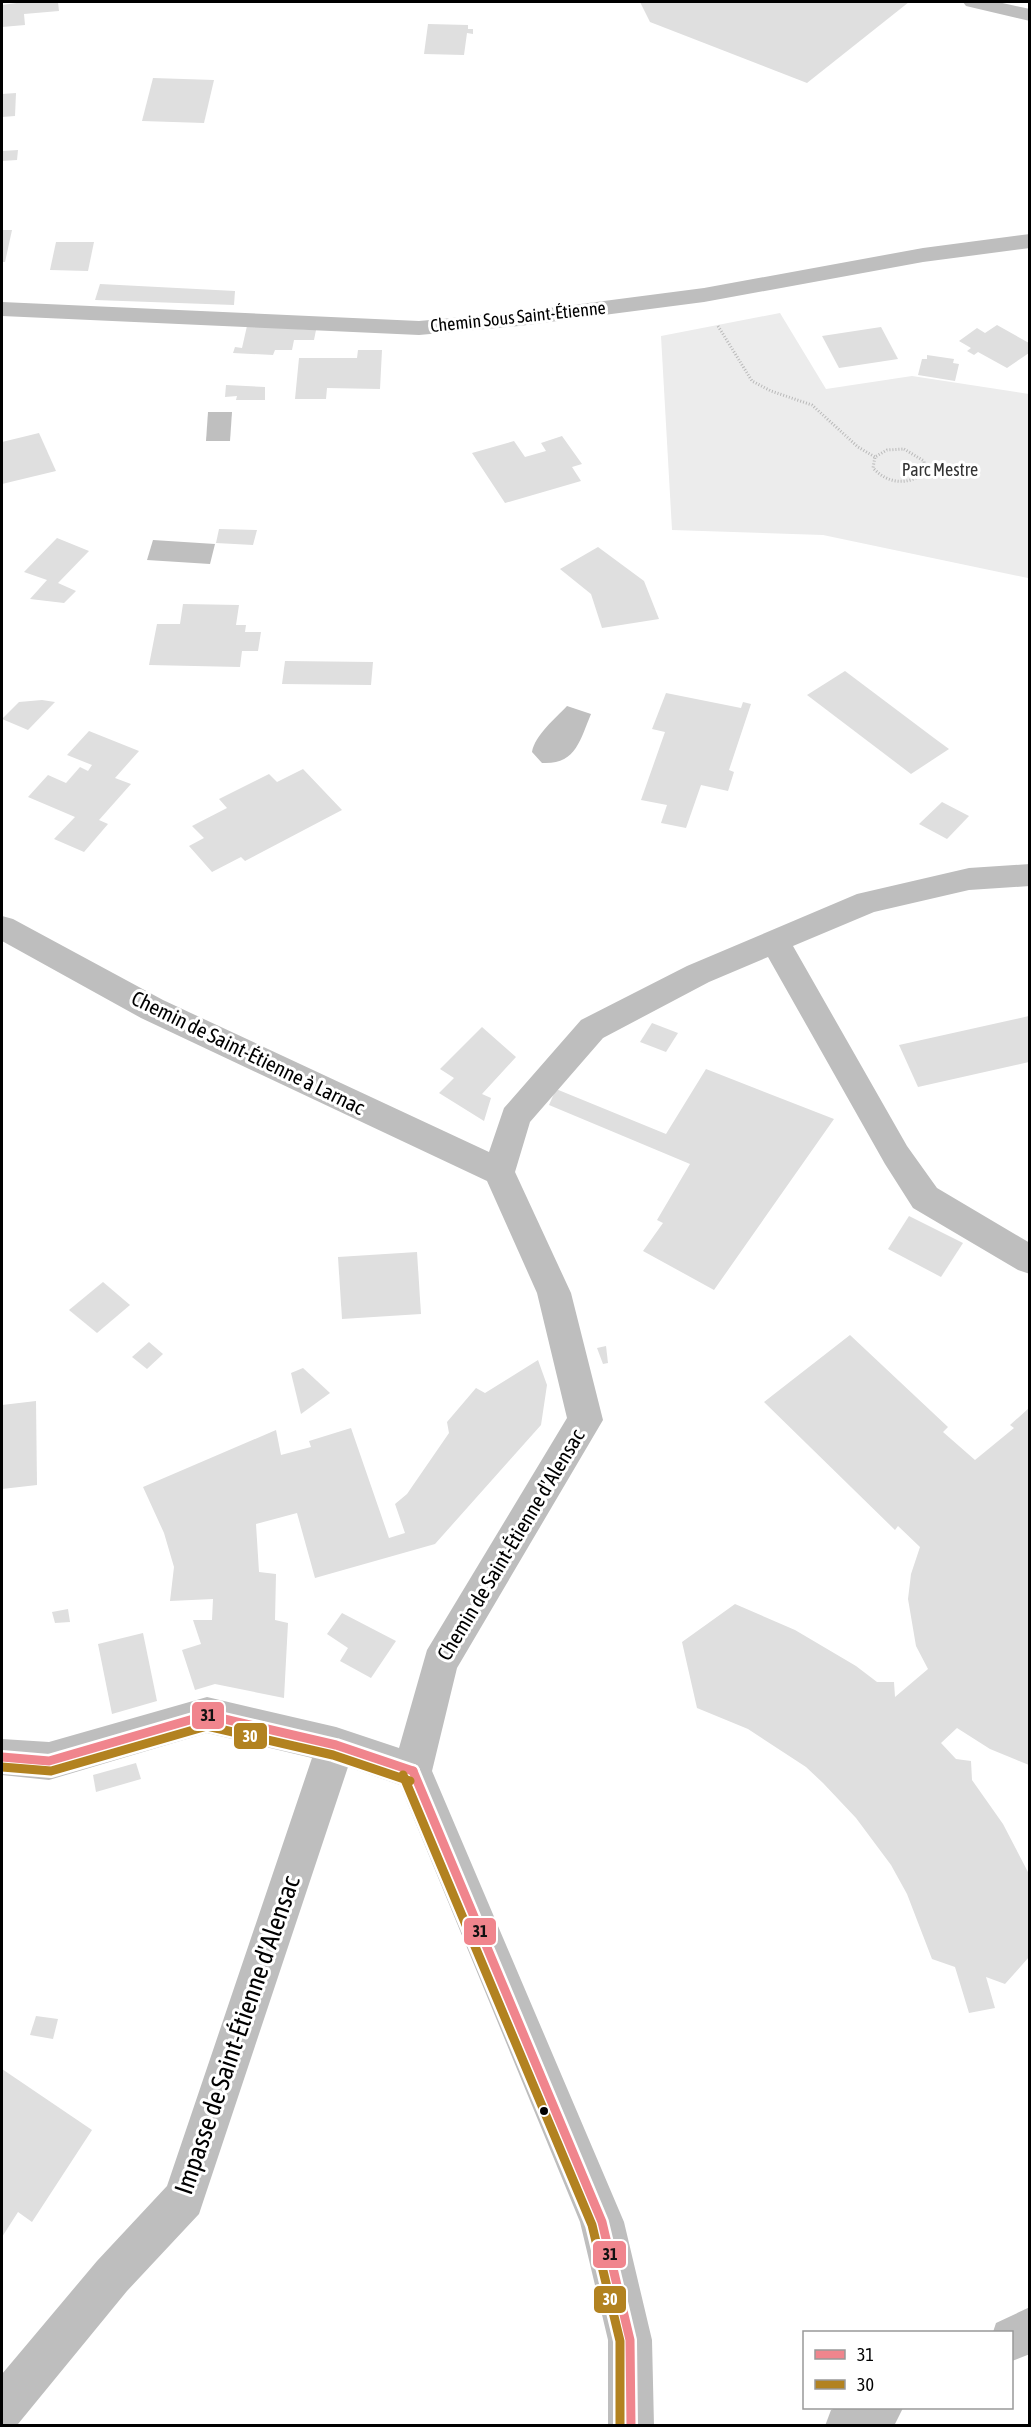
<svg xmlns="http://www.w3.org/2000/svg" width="1031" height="2427" font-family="'Asap Condensed',sans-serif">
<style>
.green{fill:#ececec}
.water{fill:#bfbfbf}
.building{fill:#dfdfdf}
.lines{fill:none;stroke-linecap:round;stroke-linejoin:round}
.path{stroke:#b9b9b9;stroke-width:3;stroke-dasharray:1 2;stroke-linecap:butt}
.minor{fill:#bebebe;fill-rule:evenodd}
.bus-1-casing{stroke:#fff;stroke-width:14}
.bus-2-casing{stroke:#fff;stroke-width:14}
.bus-1{stroke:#f0858d;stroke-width:9}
.bus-2{stroke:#b28220;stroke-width:9}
.bus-dot{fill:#000;stroke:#fff;stroke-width:2}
.labels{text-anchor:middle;stroke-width:6;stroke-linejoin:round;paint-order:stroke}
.far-street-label{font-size:18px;fill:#000;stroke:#fff}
.far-park-label{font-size:18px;fill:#333;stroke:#fff}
.street-label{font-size:21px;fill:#000;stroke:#fff}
.near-street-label{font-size:26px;fill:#000;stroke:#fff}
.line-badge{stroke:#fff;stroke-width:2}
.badge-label{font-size:16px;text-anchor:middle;font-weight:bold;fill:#fff}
.pale-badge-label{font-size:16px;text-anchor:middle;font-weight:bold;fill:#111}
</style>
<rect width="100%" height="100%" fill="#fff"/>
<path class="green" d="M780 313 826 389 912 376 1029 394 1028 578 823 535 672 530 661 336Z"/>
<g class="water">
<path d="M208 412H232L230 441H206Z"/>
<path d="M153 540 215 544 210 564 147 560Z"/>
<path d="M567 706 591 714C580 740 576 765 542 763L532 752C535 735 555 719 567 706Z"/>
</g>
<g class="building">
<path d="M24 2H58L59 11 24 14 25 25 2 27V5Z"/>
<path d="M640 2H909L807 83 650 22Z"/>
<path d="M428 24 468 25V29H473V34L467 33 464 55 424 54Z"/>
<path d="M153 78 214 80 204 123 142 121Z"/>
<path d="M16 93 15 116 2 117V94Z"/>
<path d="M18 150 17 160 2 161V151Z"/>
<path d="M2 230H12L5 262H2Z"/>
<path d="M56 242H94L88 271 50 270Z"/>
<path d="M100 284 235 291 234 305 95 300Z"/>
<path d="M997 325 1029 343V353L1007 368 978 352 974 355 967 351 971 348 959 341 977 328 985 333Z"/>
<path d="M247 326 316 330 314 340H294L292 350H275L273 355 233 353 235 347 242 348Z"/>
<path d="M881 327 898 359 839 368 822 336Z"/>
<path d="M358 350H382L380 389 327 388 326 399H295L299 358H357Z"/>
<path d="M927 355 954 359 953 363 959 364 955 381 918 375 922 359H927Z"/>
<path d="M226 385 265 387V400H236L237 396 225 397Z"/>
<path d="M39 433 56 471 2 484V442Z"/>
<path d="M562 436 582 464 572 467 581 481 505 503 472 453 514 441 525 457 546 451 541 443Z"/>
<path d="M219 529 257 530 253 545 216 543Z"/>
<path d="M57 538 89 551 58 583 76 591 64 603 30 599 47 580 24 572Z"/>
<path d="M598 547 644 581 659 619 602 628 591 594 560 569Z"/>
<path d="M183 604 239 605 236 625H246L245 632H261L258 651H242L240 667 149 665 157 624H180Z"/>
<path d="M285 661 373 662 371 685 282 684Z"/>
<path d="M845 671 934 738 949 749 911 774 807 695Z"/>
<path d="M666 693 741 708 743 702 751 704 729 770 734 772 728 791 701 785 686 828 661 823 667 805 641 800 665 732 652 729Z"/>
<path d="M42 700 55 702 28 730 2 719 19 702Z"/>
<path d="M89 731 139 751 115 778 131 784 99 820 108 824 84 852 54 839 75 817 28 797 48 775 66 783 80 767 88 771 92 765 67 755Z"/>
<path d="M303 769 342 810 245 861 241 857 212 872 189 846 204 838 192 826 227 808 219 799 269 774 277 782Z"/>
<path d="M942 802 969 816 947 839 919 824Z"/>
<path d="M1029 1016V1062L918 1087 899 1045Z"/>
<path d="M652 1023 678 1033 666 1052 640 1042Z"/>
<path d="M482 1027 516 1057 482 1094 491 1098 484 1121 439 1093 454 1078 440 1069Z"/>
<path d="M706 1069 834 1119 714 1290 643 1251 663 1223 657 1220 690 1164 549 1105 556 1089 666 1134Z"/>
<path d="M909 1216 963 1243 941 1277 888 1249Z"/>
<path d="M417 1252 421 1314 342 1319 338 1257Z"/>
<path d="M103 1282 130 1305 97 1333 69 1310Z"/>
<path d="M850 1335 948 1427 943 1432 975 1460 1014 1428 1010 1425 1029 1408V1765L990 1749 957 1728 941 1743 956 1759 971 1761 972 1780 1003 1824 1029 1874V1957L1005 1984 986 1977 995 2008 969 2013 955 1967 932 1959 907 1894 891 1865 856 1818 823 1783 806 1767 748 1729 697 1708 682 1642 735 1604 795 1630 856 1666 877 1682H894L895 1697 928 1669 916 1646 908 1599 911 1574 920 1547 898 1526 895 1530 764 1402Z"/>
<path d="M149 1342 163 1354 147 1369 132 1357Z"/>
<path d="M606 1346 608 1363 603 1364 597 1348Z"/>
<path d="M538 1360 547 1385 541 1425 435 1544 315 1578 297 1513 256 1524 259 1572 276 1574 275 1620 288 1623 284 1698 215 1684 195 1690 182 1650 201 1644 193 1620H212L213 1599 170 1601 174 1567 164 1533 143 1487 276 1430 281 1455 311 1447 309 1441 351 1428 389 1538 405 1533 395 1504 407 1494 449 1433 447 1422 476 1388 485 1393Z"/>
<path d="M303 1368 330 1393 301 1414 291 1373Z"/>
<path d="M36 1401 37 1485 2 1489V1405Z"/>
<path d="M68 1609 70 1622 55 1623 52 1612Z"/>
<path d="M342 1613 396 1641 371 1678 340 1661 348 1648 327 1634Z"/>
<path d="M143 1633 157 1701 112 1714 98 1644Z"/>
<path d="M136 1763 141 1779 96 1792 93 1775Z"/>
<path d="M36 2016 58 2019 53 2039 30 2035Z"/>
<path d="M2 2069 92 2130 32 2222 18 2212 2 2237Z"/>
</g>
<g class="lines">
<g class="path">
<path d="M718 326 752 381 771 391 812 405 858 447 875 457"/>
<path d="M904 449 924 461 925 472C908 486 888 484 873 468L875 457 887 450Z"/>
</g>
<g class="minor">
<path d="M963 2H998L1030 9V21L966 6Z"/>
<path d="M1030 234V248L923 262 704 302 519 326 419 335 2 316V302L419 321 519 312 704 288 923 248Z"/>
<path d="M1030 864V886L969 890 874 912 793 946 907 1146 937 1188 1030 1243V1274L1018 1270 913 1208 885 1164 768 957 709 982 603 1038 530 1122 515 1172 571 1293 603 1420 457 1668 432 1771 624 2222 652 2340 654 2426H608V2340L580 2222 400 1785 348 1767 199 2214 127 2291 18 2424 2 2426V2374L97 2261 167 2186 312 1758 207 1733 49 1780 2 1775V1739L49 1742 207 1697 336 1727 399 1748 427 1650 567 1418 537 1293 487 1181 141 1018 2 941V916L13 919 163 1000 489 1152 504 1108 581 1020 687 966 857 894 969 868Z"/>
<path d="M1030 2307V2354L1012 2361V2332H993L996 2323Z"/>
<path d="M836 2408H903L894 2426H825L831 2410Z"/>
</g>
<defs>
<g id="bus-1">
<path d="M2 1757 49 1761 207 1715 336 1745 413 1771"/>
<path d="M413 1771 602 2222 630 2340 631 2426"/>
</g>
<g id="bus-2">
<path d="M2 1767 51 1771 207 1726 333 1755 410 1781"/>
<path d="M403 1775 592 2225 620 2341V2426"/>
</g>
</defs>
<use href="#bus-1" class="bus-1-casing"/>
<use href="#bus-2" class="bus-2-casing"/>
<use href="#bus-1" class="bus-1"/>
<use href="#bus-2" class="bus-2"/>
</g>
<circle class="bus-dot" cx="544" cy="2111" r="5"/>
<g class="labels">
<g class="far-street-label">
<text transform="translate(518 317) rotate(-6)" y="6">Chemin Sous Saint-Étienne</text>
</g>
<g class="far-park-label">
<text x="940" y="476">Parc Mestre</text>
</g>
<g class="street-label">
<text transform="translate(248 1053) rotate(26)" y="7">Chemin de Saint-Étienne à Larnac</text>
<text transform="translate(511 1545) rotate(-59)" y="7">Chemin de Saint-Étienne d'Alensac</text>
</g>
<g class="near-street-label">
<text transform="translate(237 2035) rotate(-71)" y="9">Impasse de Saint-Étienne d'Alensac</text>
</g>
</g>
<g class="line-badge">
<rect x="191" y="1701" width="34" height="29" rx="6" fill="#f0858d"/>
<rect x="233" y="1722" width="35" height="28" rx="6" fill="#b28220"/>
<rect x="463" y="1917" width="34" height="29" rx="6" fill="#f0858d"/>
<rect x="592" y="2240" width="35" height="29" rx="6" fill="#f0858d"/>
<rect x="593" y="2285" width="34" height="29" rx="6" fill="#b28220"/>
</g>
<g class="badge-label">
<text x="250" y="1742">30</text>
<text x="610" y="2305">30</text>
</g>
<g class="pale-badge-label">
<text x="208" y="1721">31</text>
<text x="480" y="1937">31</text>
<text x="610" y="2260">31</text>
</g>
<rect width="1031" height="2427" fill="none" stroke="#000000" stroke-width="6"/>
<rect x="803" y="2331" width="210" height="78" fill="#ffffff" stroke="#999999" stroke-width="1.5"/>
<rect x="815" y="2350" width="30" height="9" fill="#f0858d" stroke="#999999" stroke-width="1.5"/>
<text x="857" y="2361" font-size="18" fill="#000000">31</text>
<rect x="815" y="2380" width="30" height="9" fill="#b28220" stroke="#999999" stroke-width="1.5"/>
<text x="857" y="2391" font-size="18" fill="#000000">30</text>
</svg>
